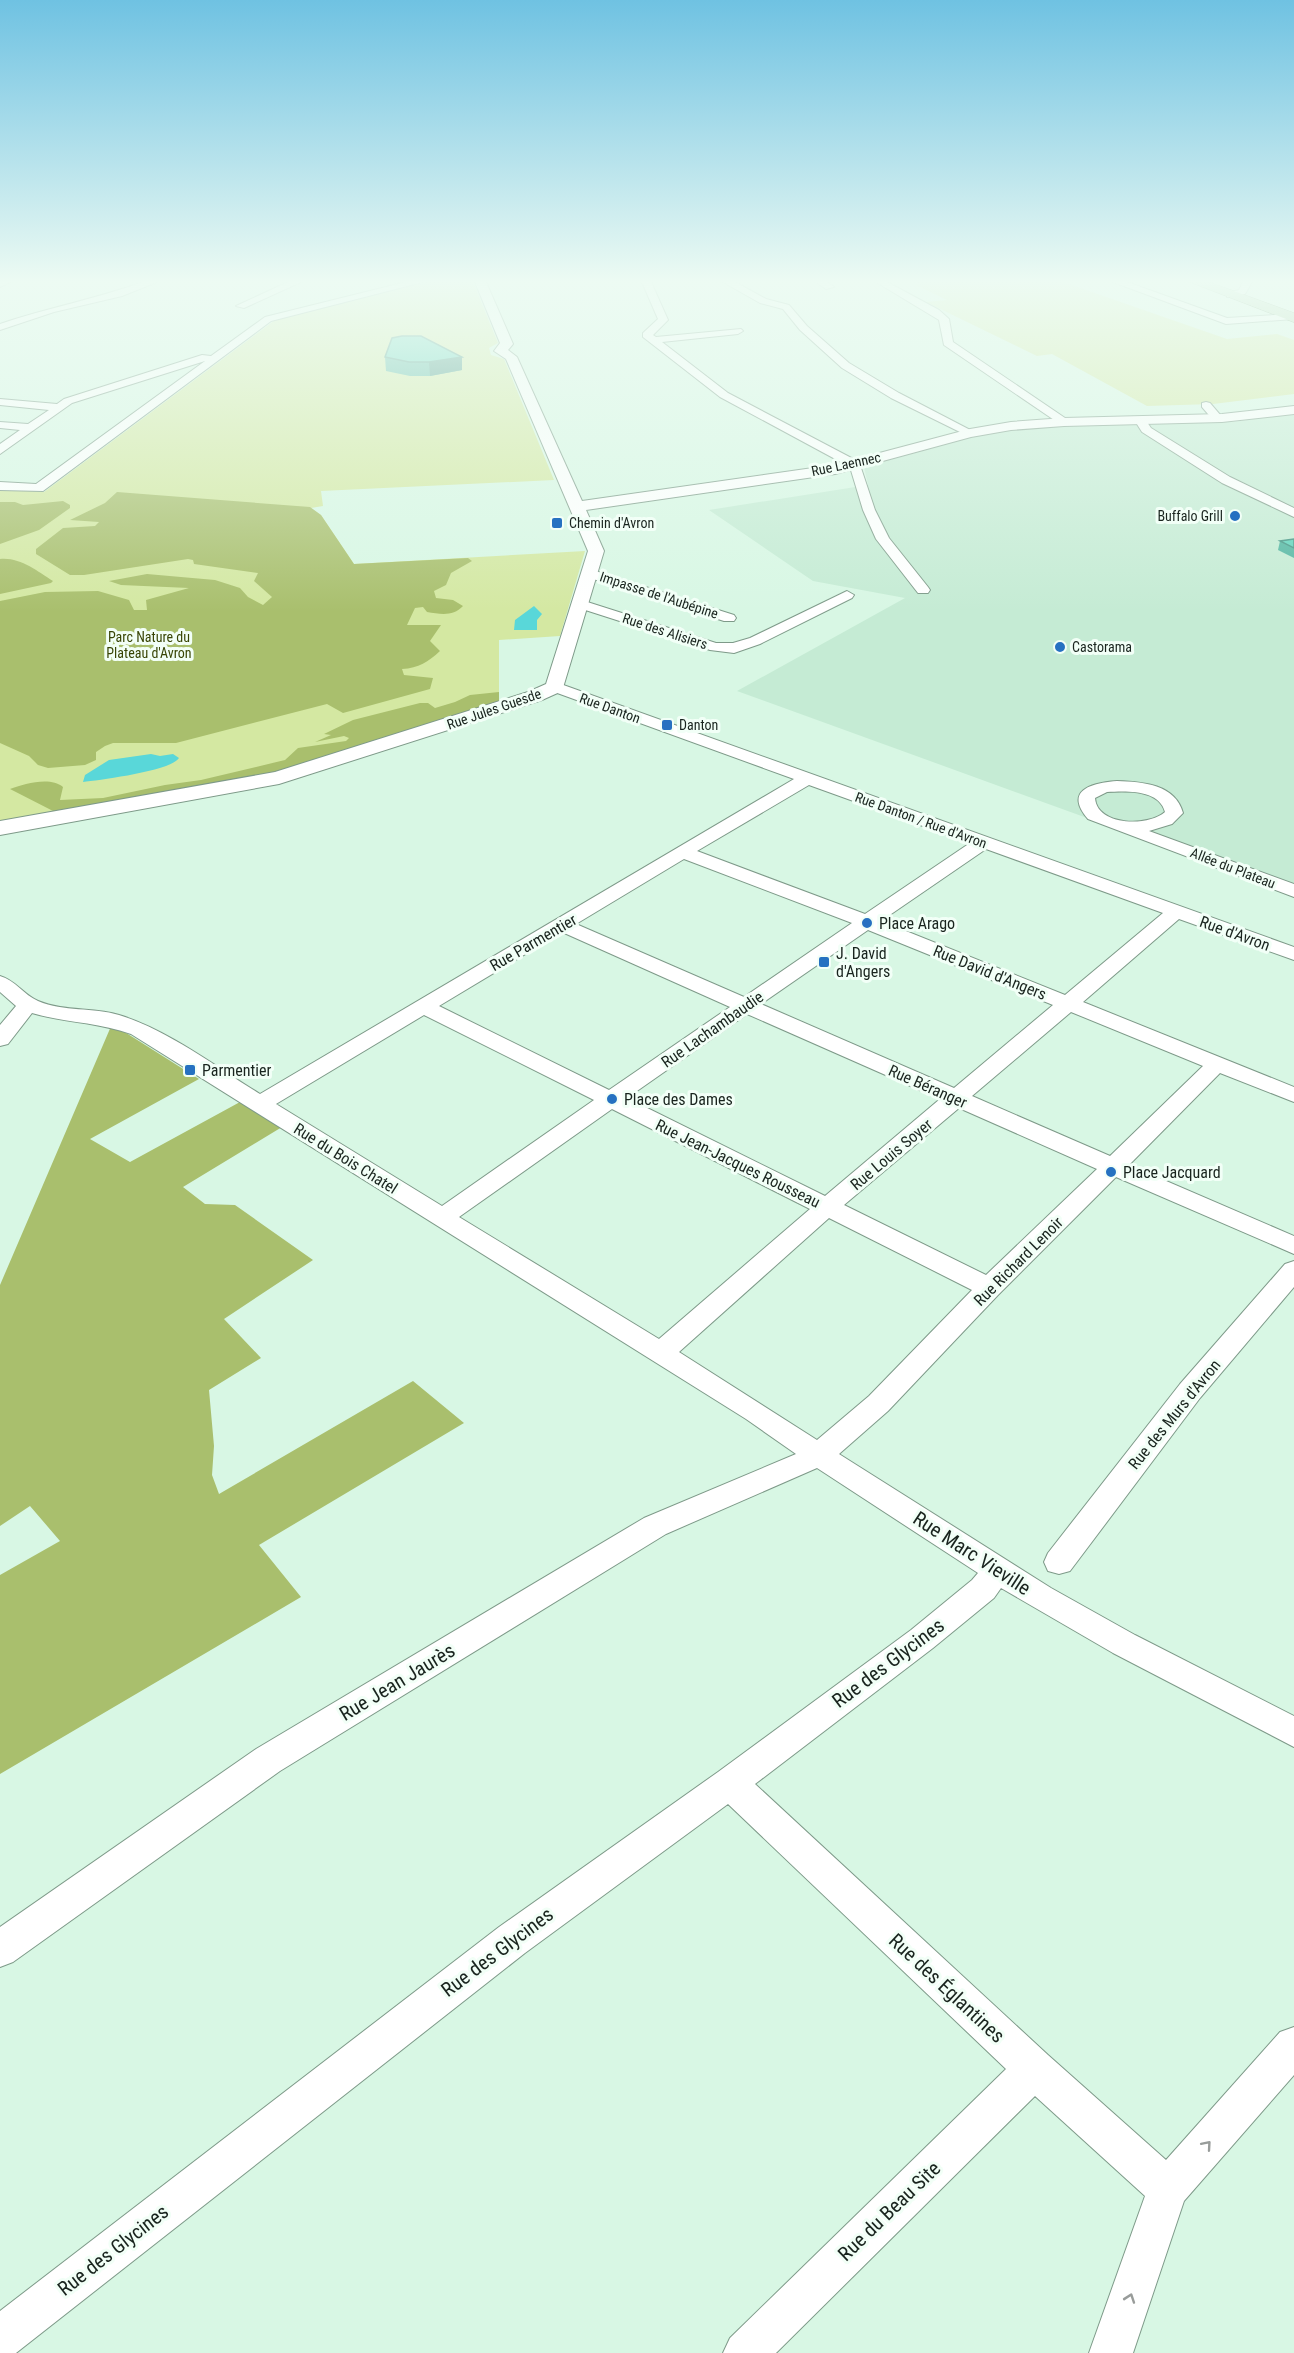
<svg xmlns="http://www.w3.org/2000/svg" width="1294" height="2353" font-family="'Roboto Condensed',sans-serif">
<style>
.built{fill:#c5ebd4}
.green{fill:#d4e8a2}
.forest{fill:#a9bf6d}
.water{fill:#59d7d9}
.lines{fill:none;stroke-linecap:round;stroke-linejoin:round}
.minor-casing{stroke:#7e9a89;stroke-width:2}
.tertiary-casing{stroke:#7e9a89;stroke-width:2}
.primary-casing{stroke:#4c7845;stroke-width:1}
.minor{fill:#fff;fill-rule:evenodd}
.tertiary{fill:#fff;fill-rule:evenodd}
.primary{fill:#a4c99c;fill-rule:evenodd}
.wall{fill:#52b5a1}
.shaded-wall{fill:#429383}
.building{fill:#5fd2bb;stroke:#429383;stroke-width:1.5}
.oneway{stroke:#989c9a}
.poi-dot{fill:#2671c1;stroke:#f2fff7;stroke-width:2}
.labels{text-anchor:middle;stroke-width:6;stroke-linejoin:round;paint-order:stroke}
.far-street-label{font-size:14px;fill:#19241e;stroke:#f2fff7}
.far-poi-label{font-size:14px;fill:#19241e;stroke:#f2fff7;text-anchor:start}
.far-park-label{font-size:14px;fill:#384505;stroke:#f2fff7}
.poi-label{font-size:16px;fill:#19241e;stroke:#f2fff7;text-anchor:start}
.street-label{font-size:16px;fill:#19241e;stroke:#f2fff7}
.near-street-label{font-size:20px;fill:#19241e;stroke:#f2fff7}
</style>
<rect width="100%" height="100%" fill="#d8f7e4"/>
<path class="built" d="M1294 413V893L737 691 905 598 813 581 709 510 868 485 864 467 968 438 1029 427 1234 422Z"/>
<g class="green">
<path d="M428 282H473L498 343 489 348 491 355 504 359 554 480 321 491 323 506 311 508 321 515 354 564 585 551 560 636 499 640V701L272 774 0 822V488L44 492 275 320Z"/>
<path d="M918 282H1063L1227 339 1277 334 1294 340V394L1213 404 1147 406 1052 354 1037 356 926 302 947 300 916 285 921 284Z"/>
</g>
<g class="forest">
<path d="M117 492 310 507 321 515 354 564 468 558 472 561 451 573 446 585 434 591 436 598 453 600 463 606C453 617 440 614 427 612L423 607 415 608 407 625H441L430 641 440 651C428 662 419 668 402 669L404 675 433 678 430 689 343 713 327 704 176 743H113L105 746 96 752V760L85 765 48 768 38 765 29 756 0 743V601L45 592 98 591 129 600 134 610H147L146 600 189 588 121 585 109 581 147 574 215 580 240 588 248 597 263 605 272 597 254 581 258 573 194 564 193 560 188 559 84 575H70L36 554V549L63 528 95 526 99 522 70 520 105 503Z"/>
<path d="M63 501 70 505V508L39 530 0 544V502H15L23 505Z"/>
<path d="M0 559C20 557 37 571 53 581L51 583 0 594Z"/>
<path d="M499 692V701L272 774 55 812 10 789C24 784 50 776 63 787L60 800 103 798 165 785 201 780 285 760 298 748 346 741 349 738 344 736 315 742 331 735 324 734 353 720 420 703H428L435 708 455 702 470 695Z"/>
<path d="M112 1024 199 1079 90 1139 130 1162 240 1102 282 1127 183 1187 205 1204 235 1205 313 1260 224 1319 261 1358 209 1390 214 1446 212 1475 219 1494 413 1381 464 1423 259 1545 301 1597 0 1774V1575L60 1541 30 1506 0 1526V1285Z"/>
</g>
<g class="water">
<path d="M534 606 542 614 537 620V630H514L515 620Z"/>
<path d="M151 754 160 756 173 754 179 758C171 771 100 780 83 782L85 775 109 760Z"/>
</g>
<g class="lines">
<defs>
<g id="minor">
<path d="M0 282H10L0 287Z"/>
<path d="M143 282H157L122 296 54 312 0 330V324C47 308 96 299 143 282Z"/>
<path d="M288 282H301L244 308 236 306Z"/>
<path d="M406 282H423L271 321 43 491 0 490V482L36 484 205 361 72 403 0 454V444L20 430 0 428V422L28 424 49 410 0 405V399L57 404 64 399 202 355 211 356 265 317Z"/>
<path d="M642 282H651L668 320 653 335 656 337 741 329 743 331 738 334 662 342 728 393 859 462 875 510 889 538 928 587 930 590 928 593H918L876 539 863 510 850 467 720 397 643 337V333L658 319Z"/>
<path d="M723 282H735L766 299 789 305 807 326 849 363 899 393 976 433 974 435H966L891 398 842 368 800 330 783 309 760 303Z"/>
<path d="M816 282H827L834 287 826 289Z"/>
<path d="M876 282H887L939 310 949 319 953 342 1068 420V424H1060L944 345 939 320Z"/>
<path d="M1113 282H1127L1227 318 1292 314 1294 319 1226 324Z"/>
<path d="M1243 282H1252L1245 294 1227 297V293L1239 290Z"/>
<path d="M1206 402 1210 403 1222 417V421H1214L1202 407V403Z"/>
<path d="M1141 418 1145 419 1151 428 1230 477 1294 508V517L1222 483 1142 432 1135 421Z"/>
<path d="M589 569 734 615 736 618 734 621H724L584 576 582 573Z"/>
<path d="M847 591 854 595 852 598 760 644 734 653 710 650 576 607 574 604 581 600 716 643H733L750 638Z"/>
<path d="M555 682 1294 947V960L1179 919 1083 1002 1294 1087V1102L1220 1073 1129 1165 1294 1236V1254L1116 1177 998 1295 888 1411 839 1454 1051 1588 1135 1635 1294 1716V1747L1113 1653 1001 1588 994 1598 933 1648 755 1784 1048 2055 1166 2160 1280 2032 1294 2027V2075L1184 2201 1133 2353H1089L1145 2196 1035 2096 776 2353H723L730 2338 1006 2069 728 1804 525 1953 16 2353H0V2311L499 1927 718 1772 911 1630 972 1580 978 1573 817 1468 666 1534 280 1771 13 1962 0 1967V1927L256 1749 644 1518 796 1454 746 1419 131 1034C98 1022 65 1023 32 1013L8 1044 0 1046V1025L16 1006 0 992V976C15 980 24 995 38 1001 64 1012 93 1007 119 1015 168 1030 216 1067 260 1094L794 779 549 690 547 687ZM809 785 970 843 865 914 697 851ZM986 849 1163 913 1065 995 881 921ZM684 859 852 923 744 997 576 924ZM868 930 1053 1005 954 1088 761 1004ZM562 932 730 1007 609 1090 439 1006ZM1071 1012 1203 1066 1110 1156 972 1096ZM747 1014 940 1099 825 1196 627 1098ZM424 1015 594 1100 442 1206 276 1104ZM959 1108 1097 1169 986 1275 844 1205ZM612 1109 810 1209 659 1339 459 1217ZM829 1218 972 1290 869 1396 817 1440 679 1352Z"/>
<path d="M1117 781C1143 782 1175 784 1183 813L1172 824 1149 831 1294 884V897L1088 819C1064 791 1090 783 1117 781ZM1107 792C1126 791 1159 789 1165 812 1148 827 1097 826 1095 798Z"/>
<path d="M1294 1261V1287L1200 1398 1070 1571 1059 1574 1048 1571 1044 1562 1048 1553 1180 1384 1285 1264Z"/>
</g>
<path id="tertiary" d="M475 282H486L513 344 508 350 517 357 582 501 834 465 970 429 1011 422 1064 418 1222 414 1294 406V414L1222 422 1064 426 1011 430 971 437 835 474 586 510 604 551 562 691 542 700 279 784 0 835V821L275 772 528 692 546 684 588 551 506 359 494 351 500 343Z"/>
<path id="primary" d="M1190 282H1209L1294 313V322Z"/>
</defs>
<use href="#minor" class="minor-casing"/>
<use href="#tertiary" class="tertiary-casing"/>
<use href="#primary" class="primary-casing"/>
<use href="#minor" class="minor"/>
<use href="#tertiary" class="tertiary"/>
<use href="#primary" class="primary"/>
</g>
<g class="wall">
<path d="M392 338 462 370 430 376H410L386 371 385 357Z"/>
<path d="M1294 539V558L1278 550 1280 541Z"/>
</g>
<path class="shaded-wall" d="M462 357V370L430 376 429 362Z"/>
<g class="building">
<path d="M402 336H421L462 357 429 362H409L385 357 392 338Z"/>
<path d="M1294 539V548L1280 541Z"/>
</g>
<defs><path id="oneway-chevron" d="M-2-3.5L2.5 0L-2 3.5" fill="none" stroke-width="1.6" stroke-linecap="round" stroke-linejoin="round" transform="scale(1.5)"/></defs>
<g class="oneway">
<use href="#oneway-chevron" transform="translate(1207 2145) rotate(-49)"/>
<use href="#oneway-chevron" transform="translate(1130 2298) rotate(-71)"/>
</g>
<linearGradient id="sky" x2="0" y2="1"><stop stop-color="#6fc2e2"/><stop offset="0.46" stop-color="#edfbf3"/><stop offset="1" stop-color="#edfbf3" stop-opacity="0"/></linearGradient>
<rect width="1294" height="612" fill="url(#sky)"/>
<g class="poi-dot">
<circle cx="1235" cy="516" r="6"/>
<rect x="551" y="517" width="12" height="12" rx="3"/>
<circle cx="1060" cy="647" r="6"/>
<rect x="661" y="719" width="12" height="12" rx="3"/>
<circle cx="867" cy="923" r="6"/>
<rect x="818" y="956" width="12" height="12" rx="3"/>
<rect x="184" y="1064" width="12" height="12" rx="3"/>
<circle cx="612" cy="1099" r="6"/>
<circle cx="1111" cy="1172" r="6"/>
</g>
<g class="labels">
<g class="far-street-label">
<text transform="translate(846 464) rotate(-12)" y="5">Rue Laennec</text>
<text transform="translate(659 595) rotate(18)" y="5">Impasse de l'Aubépine</text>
<text transform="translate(665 631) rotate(18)" y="5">Rue des Alisiers</text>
<text transform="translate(610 708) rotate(20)" y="5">Rue Danton</text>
<text transform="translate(494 709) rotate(-19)" y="5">Rue Jules Guesde</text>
<text transform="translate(921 820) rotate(20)" y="5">Rue Danton / Rue d'Avron</text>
<text transform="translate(1233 868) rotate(21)" y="5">Allée du Plateau</text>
</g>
<g class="far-poi-label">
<text x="1223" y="521" text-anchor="end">Buffalo Grill</text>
<text x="569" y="528">Chemin d'Avron</text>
<text x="1072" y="652">Castorama</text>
<text x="679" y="730">Danton</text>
</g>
<g class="far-park-label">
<text x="149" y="642">Parc Nature du<tspan x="149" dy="16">Plateau d'Avron</tspan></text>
</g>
<g class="poi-label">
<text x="879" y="929">Place Arago</text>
<text x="836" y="959">J. David<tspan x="836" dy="18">d'Angers</tspan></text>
<text x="202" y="1076">Parmentier</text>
<text x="624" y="1105">Place des Dames</text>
<text x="1123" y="1178">Place Jacquard</text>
</g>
<g class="street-label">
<text transform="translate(1235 933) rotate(20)" y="6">Rue d'Avron</text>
<text transform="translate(533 942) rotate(-30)" y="6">Rue Parmentier</text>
<text transform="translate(990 972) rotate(22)" y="6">Rue David d'Angers</text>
<text transform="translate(712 1029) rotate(-35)" y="6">Rue Lachambaudie</text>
<text transform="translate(928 1086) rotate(24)" y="6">Rue Béranger</text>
<text transform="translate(891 1154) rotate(-40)" y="6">Rue Louis Soyer</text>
<text transform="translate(346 1158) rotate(32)" y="6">Rue du Bois Chatel</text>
<text transform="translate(738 1163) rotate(26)" y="6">Rue Jean-Jacques Rousseau</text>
<text transform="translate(1018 1261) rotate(-45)" y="6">Rue Richard Lenoir</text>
<text transform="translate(1174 1414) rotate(-51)" y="6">Rue des Murs d'Avron</text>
</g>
<g class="near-street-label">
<text transform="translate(972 1553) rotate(33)" y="7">Rue Marc Vieville</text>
<text transform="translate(888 1663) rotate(-37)" y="7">Rue des Glycines</text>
<text transform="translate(397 1682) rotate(-31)" y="7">Rue Jean Jaurès</text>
<text transform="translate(497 1952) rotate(-37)" y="7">Rue des Glycines</text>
<text transform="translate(947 1988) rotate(43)" y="7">Rue des Églantines</text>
<text transform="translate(889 2211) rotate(-44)" y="7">Rue du Beau Site</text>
<text transform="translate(113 2250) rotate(-38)" y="7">Rue des Glycines</text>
</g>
</g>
</svg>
